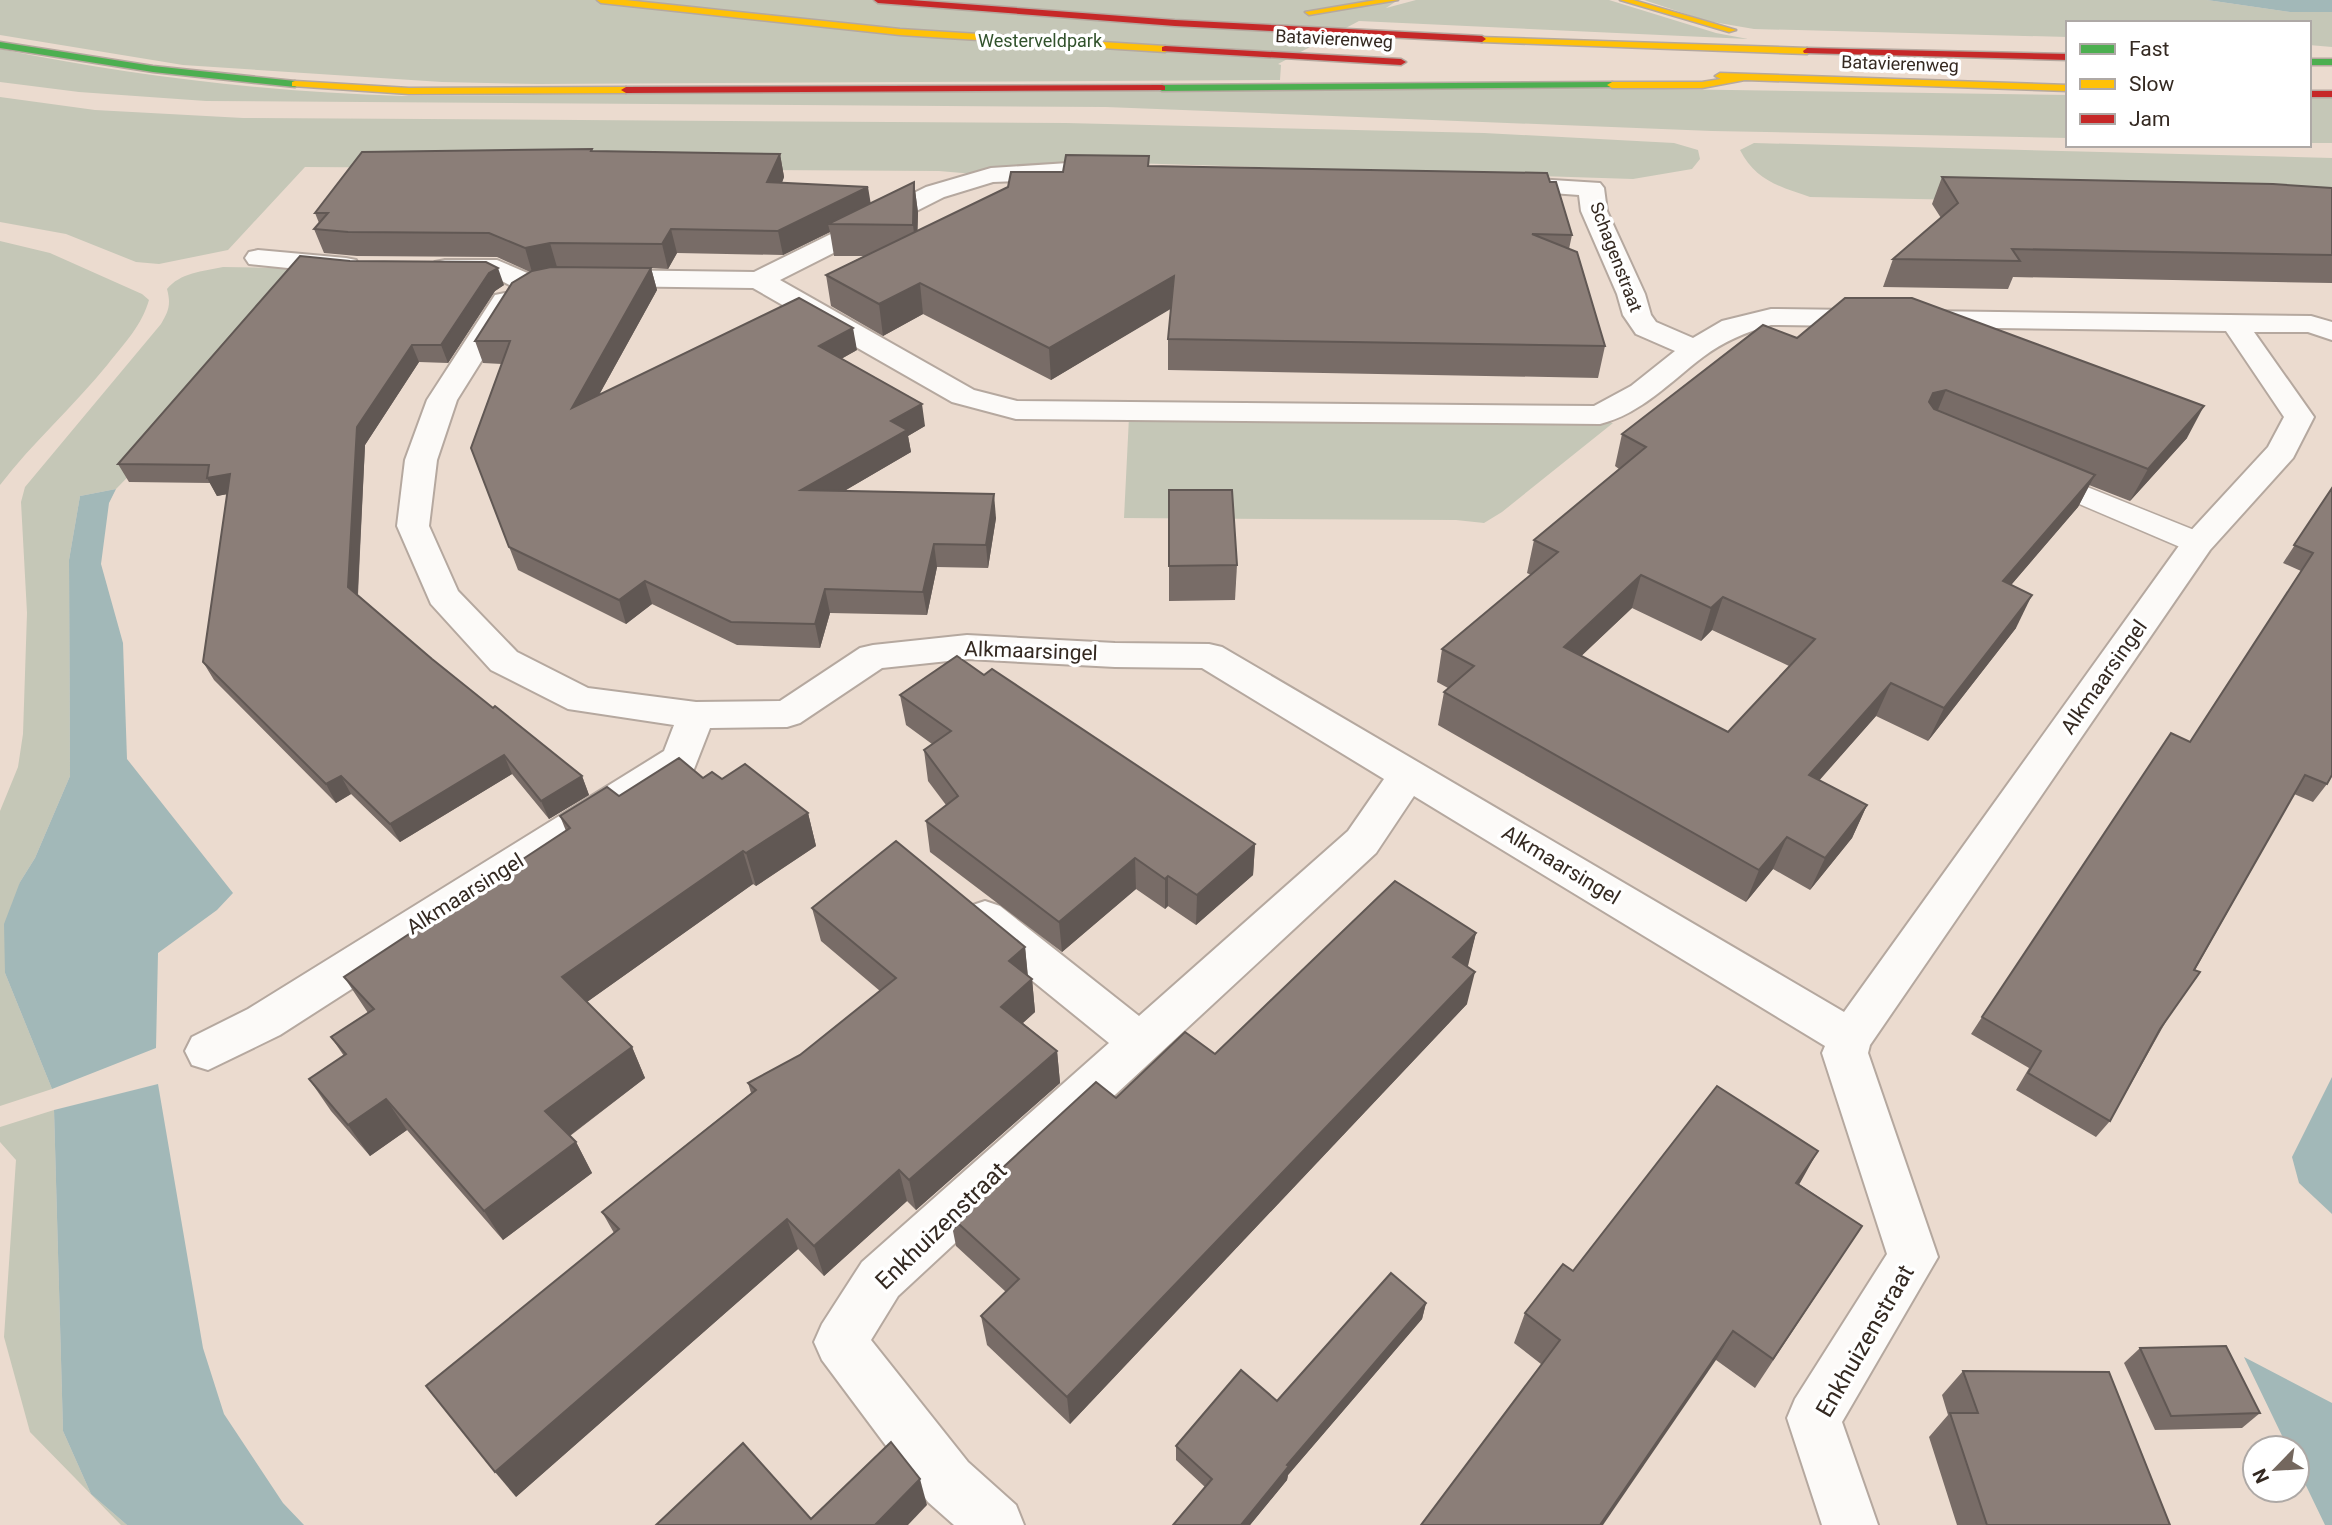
<svg xmlns="http://www.w3.org/2000/svg" width="2332" height="1525" font-family="Roboto,sans-serif">
<style>
.green{fill:#c5c7b7}
.water{fill:#a2b8b8}
.lines{fill:none;stroke-linecap:round;stroke-linejoin:round}
.lane-casing{stroke:#b5a89f;stroke-width:3}
.street-casing{stroke:#b5a89f;stroke-width:4}
.fast-casing{stroke:#b5a89f;stroke-width:3}
.slow-casing{stroke:#b5a89f;stroke-width:3}
.jam-casing{stroke:#b5a89f;stroke-width:3}
.lane{fill:#fcfaf8;fill-rule:evenodd}
.street{fill:#fcfaf8;fill-rule:evenodd}
.fast{fill:#4caf50;fill-rule:evenodd}
.slow{fill:#ffc107;fill-rule:evenodd}
.jam{fill:#c62828;fill-rule:evenodd}
.wall{fill:#786c67;fill-rule:evenodd}
.shaded-wall{fill:#615854}
.building{fill:#8b7e78;stroke:#615854;stroke-width:2;fill-rule:evenodd}
.labels{text-anchor:middle;stroke-width:7;stroke-linejoin:round;paint-order:stroke}
.far-street-label{font-size:18px;fill:#342921;stroke:#fff}
.far-park-label{font-size:18px;fill:#31522c;stroke:#fff}
.street-label{font-size:21px;fill:#342921;stroke:#fff}
.near-street-label{font-size:24px;fill:#342921;stroke:#fff}
</style>
<rect width="100%" height="100%" fill="#ebdbcf"/>
<g class="green">
<path d="M0 0H1398L1386 8 1416 0H1609L1716 33 1748 39 1359 21 1278 64 1281 65 1280 80 538 84 442 82 183 65 0 35Z"/>
<path d="M1644 0H2207L2290 12H2332V47L2309 45V23H2068V37L1754 29 1707 21Z"/>
<path d="M0 49C133 76 267 92 403 96L1532 87 2068 95V138L1712 131 1106 107 206 101 79 92 0 82Z"/>
<path d="M0 97 95 110 243 118 1066 123 1484 133 1674 143 1698 150 1700 159 1692 169 1633 179 1130 163 974 174 939 171 305 167 228 250 159 264 136 262 66 234 0 222Z"/>
<rect x="2309" y="98" width="23" height="45"/>
<path d="M1754 143 2332 158V217L2276 206 1810 197C1780 187 1755 180 1740 150Z"/>
<path d="M0 241 50 253 142 294 149 300C142 325 124 344 108 364 74 406 33 442 0 485Z"/>
<path d="M223 267 331 269 116 489 80 496 69 560 70 776 35 858 20 882 5 973 52 1089 0 1106V811L18 767 23 734 27 613 21 502 25 487 161 324C169 311 171 304 167 289 180 273 203 271 223 267Z"/>
<path d="M1129 417 1613 423 1502 512 1484 523 1456 520 1124 518Z"/>
<path d="M54 1110 63 1431 91 1494 127 1525H121L30 1432 4 1337 16 1160 0 1142V1127Z"/>
</g>
<g class="water">
<path d="M2207 0H2332V12H2290Z"/>
<path d="M116 489 109 503 101 564 123 643 127 759 233 893 217 910 158 953 156 1048 52 1089 5 973 4 924 20 882 35 858 70 776 69 560 80 496Z"/>
<path d="M2332 1077V1214L2299 1183 2292 1157Z"/>
<path d="M158 1084 203 1348 224 1414 283 1503 304 1525H127L91 1494 63 1431 54 1110Z"/>
<path d="M2244 1357 2332 1403V1525H2325L2297 1467V1448H2288Z"/>
</g>
<g class="lines">
<defs>
<path id="lane" d="M2040 468 2209 536 2213 543 2209 550 2198 552 2187 550 2030 483 2026 477 2030 471Z"/>
<g id="street">
<path d="M1068 163 1124 167 1127 172 1124 177 993 182 944 197 780 280 974 390 1017 401 1594 406 1631 386 1675 351 1636 334 1623 315 1617 294 1581 211 1579 195 1495 189 1492 184 1495 179 1504 177 1600 183 1604 188 1607 211 1645 294 1651 315 1656 322 1693 338 1722 321 1771 309 2311 316 2332 322V340L2308 332H2254L2314 417 2293 458 2210 550 1870 1045 1868 1053 1938 1257 1842 1422 1878 1525H1822L1787 1418 1795 1399 1887 1254 1822 1053 1825 1046 1414 796 1376 853 898 1296 871 1340 968 1462 1016 1505 1024 1525H954L928 1502 822 1360 814 1342 822 1324 862 1262 1109 1043 970 930 964 918 970 906 985 901 1000 906 1139 1016 1348 831 1384 779 1202 668 1115 667 967 659 882 668 800 723 787 727 710 728 694 769 280 1035 208 1070 192 1065 185 1051 192 1037 248 1009 664 751 674 725 568 709 491 670 431 604 397 526 405 460 427 400 495 295 505 293 515 295 519 301 457 400 437 460 429 526 458 591 517 652 588 688 696 702 780 701 860 648 873 645 967 635 1115 643 1209 644 1222 647 1844 1012 2186 536 2268 447 2284 417 2226 331 1771 325C1746 332 1724 341 1703 357 1671 381 1641 414 1600 424L1016 419 952 402 753 288 601 286 591 284 587 278 591 272 601 270 754 272 926 187 991 168Z"/>
<path d="M258 250 346 258 356 260 359 266 356 272 346 274 249 264 245 258 249 252Z"/>
<path d="M445 260H497L539 278 543 284 539 290 529 292 519 290 492 276 435 274 432 268 435 262Z"/>
</g>
<g id="fast">
<path d="M0 42 153 66 295 81 300 84 295 87 153 72 0 48Z"/>
<rect x="2309" y="59" width="23" height="6"/>
<path d="M1612 82 1615 83V87L1162 91 1157 88 1162 85Z"/>
</g>
<g id="slow">
<path d="M597 0H625L900 29 1165 46 1169 49 1165 52 900 35 601 3Z"/>
<path d="M1376 0H1398L1309 15 1305 12Z"/>
<path d="M1620 0H1633L1736 30 1729 32Z"/>
<path d="M1479 37 1807 48 1811 51 1807 54 1482 42 1479 41Z"/>
<path d="M1720 73 2068 85V91L1745 80 1702 88H1612L1607 85 1612 82H1702L1721 79 1715 76Z"/>
<path d="M295 81 409 88 626 87 631 90 626 93 409 94 292 86V82Z"/>
</g>
<g id="jam">
<path d="M874 0H911L1175 20 1482 36 1486 39 1482 42 1175 26 878 3Z"/>
<path d="M1165 46 1401 59 1406 62 1401 65 1162 51V47Z"/>
<path d="M1807 48 2068 54V60L1804 53 1803 51Z"/>
<path d="M1162 85 1165 86V90L626 93 621 90 626 87Z"/>
<rect x="2309" y="91" width="23" height="6"/>
</g>
</defs>
<use href="#lane" class="lane-casing"/>
<use href="#street" class="street-casing"/>
<use href="#fast" class="fast-casing"/>
<use href="#slow" class="slow-casing"/>
<use href="#jam" class="jam-casing"/>
<use href="#lane" class="lane"/>
<use href="#street" class="street"/>
<use href="#fast" class="fast"/>
<use href="#slow" class="slow"/>
<use href="#jam" class="jam"/>
</g>
<g class="wall">
<path d="M593 151 780 154 784 177 782 183 871 203 914 182 918 213 917 231 1063 172 1149 156V166L1550 182 1572 235 1569 249 1605 346 1598 378 1168 370V339L1171 308 1051 380 923 314 883 336 831 306 826 275 864 256H834L830 232 783 255 677 253 668 269 651 268 657 290 599 395 857 350 841 359 925 426 908 436 911 452 844 491 996 518 988 568 937 567 927 615 830 613 820 648 737 645 652 604 626 624 518 570 471 448 502 364 483 363 475 341 530 272 497 257 357 256 324 253 314 229 319 223 315 213Z"/>
<path d="M1942 177 2332 188V283L2013 277 2008 289 1883 287 1893 259 1941 218 1932 204Z"/>
<path d="M350 261 504 285 495 291 448 363 419 362 365 445 358 595 432 659 493 708 582 776 589 795 549 819 512 774 400 842 351 794 336 803 214 680 203 662 227 494 217 496 210 483 129 482 118 464Z"/>
<path d="M1797 338 2187 438 2130 501 2089 485 2078 507 2011 585 2016 628 1928 741 1876 716 1819 780 1867 805 1852 838 1810 890 1773 869 1746 902 1438 725 1444 692 1448 688 1437 682 1442 649 1531 575 1527 573 1534 540 1619 469 1615 466 1622 434ZM1632 608 1701 641 1712 630 1789 666 1728 732 1581 656Z"/>
<path d="M2332 488 2327 784 2313 802 2294 794 2110 1121 2096 1137 2016 1090 2029 1068 1971 1034 1982 1017 2190 742 2301 571 2283 563Z"/>
<path d="M1169 490 1237 565 1235 600 1169 601Z"/>
<path d="M984 675 1255 844 1253 875 1196 925 1168 906 1165 909 1136 889 1062 952 930 852 926 821 946 805 928 781 924 750 932 744 906 725 900 695Z"/>
<path d="M703 778 722 779 808 813 816 846 756 886 753 884 587 1002 632 1047 645 1078 570 1136 576 1142 592 1173 503 1240 407 1130 370 1156 331 1111 309 1079 344 1056 331 1037 368 1013 344 977 566 831 560 816 619 796Z"/>
<path d="M812 908 1025 947 1028 976 1032 979 1035 1012 1023 1023 1057 1051 1060 1083 916 1210 907 1201 824 1276 798 1249 516 1497 614 1233 602 1212 751 1093 748 1083 800 1055 880 991 821 941Z"/>
<path d="M1476 933 1467 966V1004L1070 1424 987 1345 981 1316 1006 1292 956 1246 950 1216 1116 1098 1215 1054Z"/>
<path d="M1799 1184 1862 1226 1755 1388 1716 1360 1541 1364 1514 1343 1525 1313 1573 1271Z"/>
<path d="M1426 1303 1422 1319 1288 1475 1287 1480 1250 1525H1173L1205 1487 1176 1460V1446L1277 1401Z"/>
<path d="M2140 1348 2260 1413 2242 1428 2155 1430 2124 1363Z"/>
<path d="M1963 1371 2170 1525H1957L1929 1437 1948 1415 1942 1395Z"/>
</g>
<g class="shaded-wall">
<path d="M780 154 784 177 772 206 767 182Z"/>
<path d="M914 182 918 213 917 257 913 225Z"/>
<path d="M868 187 872 211 828 224 830 232 783 255 778 231Z"/>
<path d="M671 229 677 253 668 269 662 244Z"/>
<path d="M550 243 557 267 532 272 525 248Z"/>
<path d="M498 268 504 285 495 291 448 363 441 345 489 273Z"/>
<path d="M651 268 657 290 579 431 572 408Z"/>
<path d="M1174 276V307L1051 380 1049 348Z"/>
<path d="M920 283 923 314 883 336 879 304Z"/>
<path d="M853 328 857 350 823 369 819 346Z"/>
<path d="M412 345 419 362 365 445 357 606 348 587 357 427Z"/>
<path d="M1946 390 1933 422 1920 425 1933 393Z"/>
<path d="M922 404 925 426 908 436 911 452 805 514 801 490 891 421Z"/>
<path d="M2204 406 2187 438 2130 501 2148 469Z"/>
<path d="M230 474 239 492 217 496 207 478Z"/>
<path d="M2095 475 2078 507 1987 613 2003 581Z"/>
<path d="M994 494 996 518 988 568 986 545Z"/>
<path d="M934 544 937 567 927 615 923 592Z"/>
<path d="M1641 575 1632 608 1556 680 1564 647Z"/>
<path d="M645 581 652 604 626 624 619 600Z"/>
<path d="M825 589 830 613 820 648 815 624Z"/>
<path d="M2032 595 2016 628 1928 741 1944 708Z"/>
<path d="M1723 597 1712 630 1701 641 1711 608Z"/>
<path d="M1891 683 1876 716 1795 808 1809 775Z"/>
<path d="M504 755 512 774 400 842 390 824Z"/>
<path d="M341 776 351 794 336 803 326 784Z"/>
<path d="M582 776 589 795 549 819 541 801Z"/>
<path d="M1867 805 1852 838 1810 890 1825 858Z"/>
<path d="M808 813 816 846 756 886 746 853Z"/>
<path d="M1787 837 1773 869 1746 902 1759 870Z"/>
<path d="M1255 844 1253 875 1196 925 1197 895Z"/>
<path d="M743 851 753 884 577 1009 562 977Z"/>
<path d="M1135 858 1136 889 1062 952 1059 922Z"/>
<path d="M1168 876V906L1165 909V879Z"/>
<path d="M1476 933 1468 966 1446 990 1453 957Z"/>
<path d="M1025 947 1028 980 1009 961Z"/>
<path d="M1475 972 1467 1004 1070 1424 1067 1397Z"/>
<path d="M1032 979 1035 1012 1005 1039 1001 1007Z"/>
<path d="M632 1047 645 1078 561 1142 545 1111Z"/>
<path d="M1057 1051 1060 1083 916 1210 909 1180Z"/>
<path d="M386 1099 407 1130 370 1156 348 1125Z"/>
<path d="M576 1142 592 1173 503 1240 484 1211Z"/>
<path d="M1818 1151 1800 1183 1779 1214 1796 1183Z"/>
<path d="M899 1170 907 1201 824 1276 814 1246Z"/>
<path d="M787 1219 798 1249 516 1497 495 1472Z"/>
<path d="M1426 1303 1422 1319 1288 1475 1287 1480 1250 1525H1241L1287 1465Z"/>
<path d="M1733 1331 1716 1360 1603 1525H1600Z"/>
<path d="M920 1479 927 1505 908 1525H875Z"/>
</g>
<g class="building">
<path d="M592 149 591 151 780 154 767 182 868 187 778 231 671 229 662 244 550 243 525 248 489 233 348 232 314 229 328 213H315L362 152Z"/>
<path d="M1066 155 1149 156 1148 166 1547 173 1550 182H1556L1572 235 1532 234 1577 252 1605 346 1168 339 1174 276 1049 348 920 283 879 304 826 275 1008 187 1011 172H1063Z"/>
<path d="M1942 177 2273 184 2332 188V255L2012 249 2020 261 1893 259 1958 203Z"/>
<path d="M914 182 913 225 828 224Z"/>
<path d="M300 256 350 261 486 262 498 268 489 273 441 345H412L357 427 348 587 432 659 493 708 495 706 582 776 541 801 504 755 390 824 341 776 326 784 203 662 230 474 207 478 209 465 118 464Z"/>
<path d="M551 267 651 268 572 408 799 298 853 328 819 346 922 404 891 421 907 430 801 490 994 494 986 545 934 544 923 592 825 589 815 624 731 622 645 581 619 600 509 547 471 448 510 341H475L512 283 532 271Z"/>
<path d="M1845 298H1912L2204 406 2148 469 1946 390 1933 393 1929 402 1934 409 2095 475 2003 581 2032 595 1944 708 1891 683 1809 775 1867 805 1825 858 1787 837 1759 870 1444 692 1474 666 1442 649 1558 552 1534 540 1646 447 1622 434 1763 325 1797 338ZM1641 575 1711 608 1723 597 1815 639 1728 732 1564 647Z"/>
<path d="M2332 488V775L2327 784 2305 775 2194 970 2200 972 2160 1029 2110 1121 2028 1073 2041 1051 1982 1017 2171 733 2190 742 2313 553 2294 545Z"/>
<path d="M1169 490H1232L1237 565 1169 566Z"/>
<path d="M957 656 984 675 992 669 1255 844 1197 895 1168 876 1165 879 1135 858 1059 922 926 821 958 796 924 750 951 731 900 695Z"/>
<path d="M679 758 703 778 712 772 722 779 745 764 808 813 746 853 743 851 562 977 632 1047 545 1111 576 1142 484 1211 386 1099 348 1125 309 1079 346 1054 331 1037 374 1009 344 977 570 828 560 816 607 787 619 796Z"/>
<path d="M896 841 1025 947 1009 961 1032 979 1001 1007 1057 1051 909 1180 899 1170 814 1246 787 1219 495 1472 426 1386 619 1229 602 1212 756 1090 748 1083 800 1055 896 978 812 908Z"/>
<path d="M1395 881 1476 933 1453 957 1475 972 1067 1397 981 1316 1019 1279 950 1216 1096 1082 1116 1098 1185 1032 1215 1054Z"/>
<path d="M1717 1086 1818 1151 1796 1183 1862 1226 1773 1359 1733 1331 1600 1525H1421L1560 1340 1525 1313 1563 1264 1573 1271Z"/>
<path d="M1391 1273 1426 1303 1287 1465 1289 1466 1241 1525H1173L1212 1479 1176 1446 1241 1370 1277 1401Z"/>
<path d="M2226 1346 2260 1413 2171 1416 2140 1348Z"/>
<path d="M1963 1371 2109 1372 2170 1525H1987L1950 1413H1978Z"/>
<path d="M891 1442 920 1479 875 1525H656L743 1443 811 1519Z"/>
</g>
<g class="labels">
<g class="far-street-label">
<text transform="translate(1334 39) rotate(3)" y="6">Batavierenweg</text>
<text transform="translate(1900 64) rotate(2)" y="6">Batavierenweg</text>
<text transform="translate(1616 257) rotate(69)" y="6">Schagenstraat</text>
</g>
<g class="far-park-label">
<text x="1040" y="47">Westerveldpark</text>
</g>
<g class="street-label">
<text transform="translate(1031 651) rotate(2)" y="7">Alkmaarsingel</text>
<text transform="translate(2104 677) rotate(-55)" y="7">Alkmaarsingel</text>
<text transform="translate(1561 865) rotate(31)" y="7">Alkmaarsingel</text>
<text transform="translate(465 894) rotate(-32)" y="7">Alkmaarsingel</text>
</g>
<g class="near-street-label">
<text transform="translate(941 1226) rotate(-44)" y="8">Enkhuizenstraat</text>
<text transform="translate(1865 1341) rotate(-60)" y="8">Enkhuizenstraat</text>
</g>
</g>
<rect x="2066" y="21" width="245" height="126" fill="#ffffff" stroke="#aea9a6" stroke-width="2"/>
<rect x="2080" y="44" width="35" height="10" fill="#4caf50" stroke="#aea9a6" stroke-width="2"/>
<text x="2129" y="56" font-size="21" fill="#342921">Fast</text>
<rect x="2080" y="79" width="35" height="10" fill="#ffc107" stroke="#aea9a6" stroke-width="2"/>
<text x="2129" y="91" font-size="21" fill="#342921">Slow</text>
<rect x="2080" y="114" width="35" height="10" fill="#c62828" stroke="#aea9a6" stroke-width="2"/>
<text x="2129" y="126" font-size="21" fill="#342921">Jam</text>
<g transform="translate(2276 1469) rotate(245)"><circle r="33" fill="#ffffff" stroke="#aea9a6" stroke-width="2"/>
<path d="M0-5L12 26L0 18L-12 26Z" fill="#74675e"/>
<text y="-10" font-size="19" font-weight="bold" text-anchor="middle" fill="#342921">N</text>
</g>
</svg>
